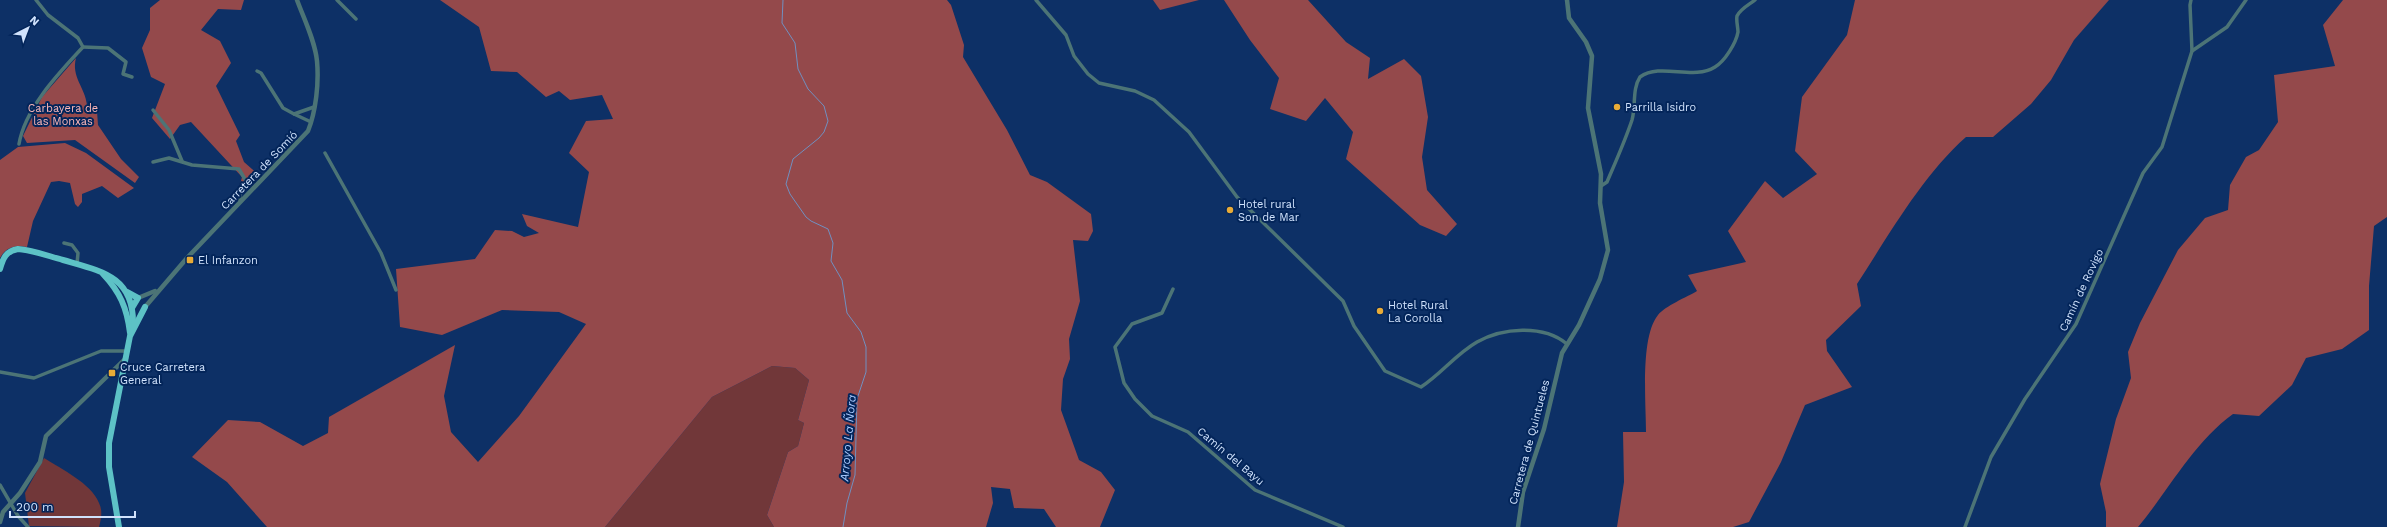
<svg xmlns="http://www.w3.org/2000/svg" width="2387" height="527" font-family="'Work Sans',sans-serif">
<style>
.green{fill:#713739}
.forest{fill:#94494b}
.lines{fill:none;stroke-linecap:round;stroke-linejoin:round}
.stream{stroke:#7190c0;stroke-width:1}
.minor{stroke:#4c7476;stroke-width:3.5}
.tertiary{stroke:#4c7476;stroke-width:4.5}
.trunk{stroke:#5dc2c6;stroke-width:6}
.poi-dot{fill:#e8ab37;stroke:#03255a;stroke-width:1.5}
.labels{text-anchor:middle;stroke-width:4;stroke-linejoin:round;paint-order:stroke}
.poi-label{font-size:11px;fill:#d0e2fc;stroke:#03255a;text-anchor:start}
.park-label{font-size:11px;fill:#fbb7b7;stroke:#03255a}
.street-label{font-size:11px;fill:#d0e2fc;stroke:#03255a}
.water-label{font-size:12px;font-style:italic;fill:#abcbfe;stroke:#03255a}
</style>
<rect width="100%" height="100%" fill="#0d3066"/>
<g class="green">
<path d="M772 366 795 368 809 380 798 420 804 423 798 446 788 452 767 515 774 527H605L712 397Z"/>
<path d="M44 458C61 469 91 483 99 503 103 511 101 519 99 527L29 526 25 493Z"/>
</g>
<g class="forest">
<path d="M160 0H244L241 10 218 9 201 30 220 41 231 63 216 86 240 135 236 141 244 162 260 176 242 194 240 185 242 177 191 122 180 125 170 139 152 118 165 84 151 77 142 48 150 30V8Z"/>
<path d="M440 0H947L951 5 964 45 963 57 1007 130 1030 175 1047 182 1091 214 1093 231 1088 241 1073 240 1080 301 1069 339 1070 359 1063 379 1061 410 1079 460 1101 472 1115 490 1100 527H1056L1044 509 1014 508 1010 489 991 487 993 503 986 527H774L767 515 788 452 798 446 804 423 798 420 809 380 795 368 772 366 712 397 605 527H267L227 482 192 457 228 420 260 422 303 446 328 433 329 417 455 345 444 396 451 432 478 462 519 416 586 324 559 312 502 310 442 335 400 327 396 269 475 259 495 230 512 231 524 237 539 233 527 226 522 214 578 227 589 172 569 153 586 121 613 119 602 95 570 100 559 91 546 97 517 72 491 71 479 27Z"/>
<path d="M1153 0H1199L1160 10Z"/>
<path d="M1224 0H1308L1346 42 1370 58 1368 79 1404 59 1421 76 1428 117 1422 157 1427 190 1457 224 1446 236 1420 225 1346 159 1353 132 1325 98 1306 121 1270 109 1279 78 1250 40Z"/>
<path d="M1855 0H2109L2074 40 2051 80 2031 104 1993 137H1966C1922 176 1889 235 1857 284L1861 306 1826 340 1827 351 1852 387 1805 405 1781 462 1749 522 1733 527H1617L1624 482 1623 432H1646C1646 402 1640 337 1658 315 1665 306 1687 297 1697 291L1688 275 1746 262 1728 231 1765 181 1783 198 1817 174 1795 151 1802 97 1847 35Z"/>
<path d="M2343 0H2387V217L2374 226 2369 286V330L2342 349 2306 358 2292 385 2259 416 2233 414C2193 443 2169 490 2138 527H2106V512L2100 484 2116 419 2131 378 2128 352 2140 323 2178 250 2205 218 2228 210 2230 185 2246 157 2259 150 2278 122 2274 75 2335 66 2323 25Z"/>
<path d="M76 58C71 77 85 87 87 105L97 111 98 125 121 159 139 177 135 183 75 140 27 143 23 136 42 97Z"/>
<path d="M65 143 86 153 134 188 118 198 102 186 82 194V202L78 207 75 204 70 183 59 181 51 182 33 221 27 247C15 245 6 247 0 258V160L18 147Z"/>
</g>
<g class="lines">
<path class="stream" d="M783 0 782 23 795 43 798 69 808 89 824 106 828 121 824 132 819 138 793 159 786 184 790 194 806 217 811 221 828 229 833 243 831 261 842 280 847 313 861 332 866 347V372L857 399 855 475 847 503 843 527"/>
<g class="minor">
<path d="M337 0 356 19"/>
<path d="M1036 0 1066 35 1074 56 1088 74 1099 83 1135 91 1154 100 1189 132 1237 197 1343 301 1354 326 1385 371 1421 387C1441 374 1456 354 1477 342 1502 328 1543 324 1567 344"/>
<path d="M83 47 108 48 126 62 123 74 132 77"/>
<path d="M2192 51 2227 27 2246 0"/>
<path d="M257 71 261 73 283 108 294 114 314 107"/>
<path d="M153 110 169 130 182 161"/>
<path d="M294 114 311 122"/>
<path d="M19 144C25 108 59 73 83 47L78 38 48 15 36 0"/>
<path d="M325 153 381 253 396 290"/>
<path d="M153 162 169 158 192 165 239 169 246 181 240 195V201"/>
<path d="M1601 186 1607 182C1616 161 1625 141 1632 120 1636 106 1632 89 1640 77 1661 62 1693 81 1715 67 1725 61 1736 43 1738 32 1738 27 1736 21 1737 16 1740 9 1750 4 1755 0"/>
<path d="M64 243 72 245 78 253 77 264"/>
<path d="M1173 289 1162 313 1132 324 1115 347 1124 383 1135 399 1152 416 1188 432 1255 490 1343 527"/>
<path d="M0 372 34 378 101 351H127"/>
<path d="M0 485 18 516 28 527"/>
<path d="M1965 527 1991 457 2025 399 2076 324 2143 173 2162 147 2192 51 2190 5 2191 0"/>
</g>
<g class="tertiary">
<path d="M138 298 155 291"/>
<path d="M145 307 187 258 308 131C316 111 319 83 317 61 315 41 304 19 297 0"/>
<path d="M0 522 3 512 20 493 40 462 46 436 126 358"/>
<path d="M1518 527 1523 492 1544 429 1562 353 1579 325 1600 279 1608 250 1600 203 1601 174 1588 108 1592 56 1586 42 1569 18 1567 0"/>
</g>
<g class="trunk">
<path d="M0 269C3 258 6 251 18 249 33 250 48 256 63 260 101 271 134 276 133 324"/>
<path d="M103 274C120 292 127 308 130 333"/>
<path d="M127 292 138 298 132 308"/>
<path d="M119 527 109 467V443L130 336 145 307"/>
</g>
</g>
<g class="poi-dot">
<circle cx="1617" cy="107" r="4"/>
<circle cx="1230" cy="210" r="4"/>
<rect x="186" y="256" width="8" height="8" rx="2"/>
<circle cx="1380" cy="311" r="4"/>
<rect x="108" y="369" width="8" height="8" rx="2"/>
</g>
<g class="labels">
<g class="poi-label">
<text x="1625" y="111">Parrilla Isidro</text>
<text x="1238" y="208">Hotel rural<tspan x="1238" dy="13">Son de Mar</tspan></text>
<text x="198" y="264">El Infanzon</text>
<text x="1388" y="309">Hotel Rural<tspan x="1388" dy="13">La Corolla</tspan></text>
<text x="120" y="371">Cruce Carretera<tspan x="120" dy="13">General</tspan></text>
</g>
<g class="park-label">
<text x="63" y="112">Carbayera de<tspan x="63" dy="13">las Monxas</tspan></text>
</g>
<g class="street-label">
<text transform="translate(259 170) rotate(-46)" y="4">Carretera de Somió</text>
<text transform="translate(2081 290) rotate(-65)" y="4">Camín de Rovigo</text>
<text transform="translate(1529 442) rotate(-75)" y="4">Carretera de Quintueles</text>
<text transform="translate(1231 456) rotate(40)" y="4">Camín del Bayu</text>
</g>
<g class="water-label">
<text transform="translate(848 438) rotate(-85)" y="4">Arroyo La Ñora</text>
</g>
</g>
<g transform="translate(28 28) rotate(42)" stroke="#03255a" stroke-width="3" paint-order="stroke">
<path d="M0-3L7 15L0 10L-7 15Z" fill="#d0e2fc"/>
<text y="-6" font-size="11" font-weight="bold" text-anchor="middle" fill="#d0e2fc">N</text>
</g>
<path d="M10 511v6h125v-6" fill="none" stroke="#d0e2fc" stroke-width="2"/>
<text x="16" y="511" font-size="12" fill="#d0e2fc" stroke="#03255a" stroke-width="3" paint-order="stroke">200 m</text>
</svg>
